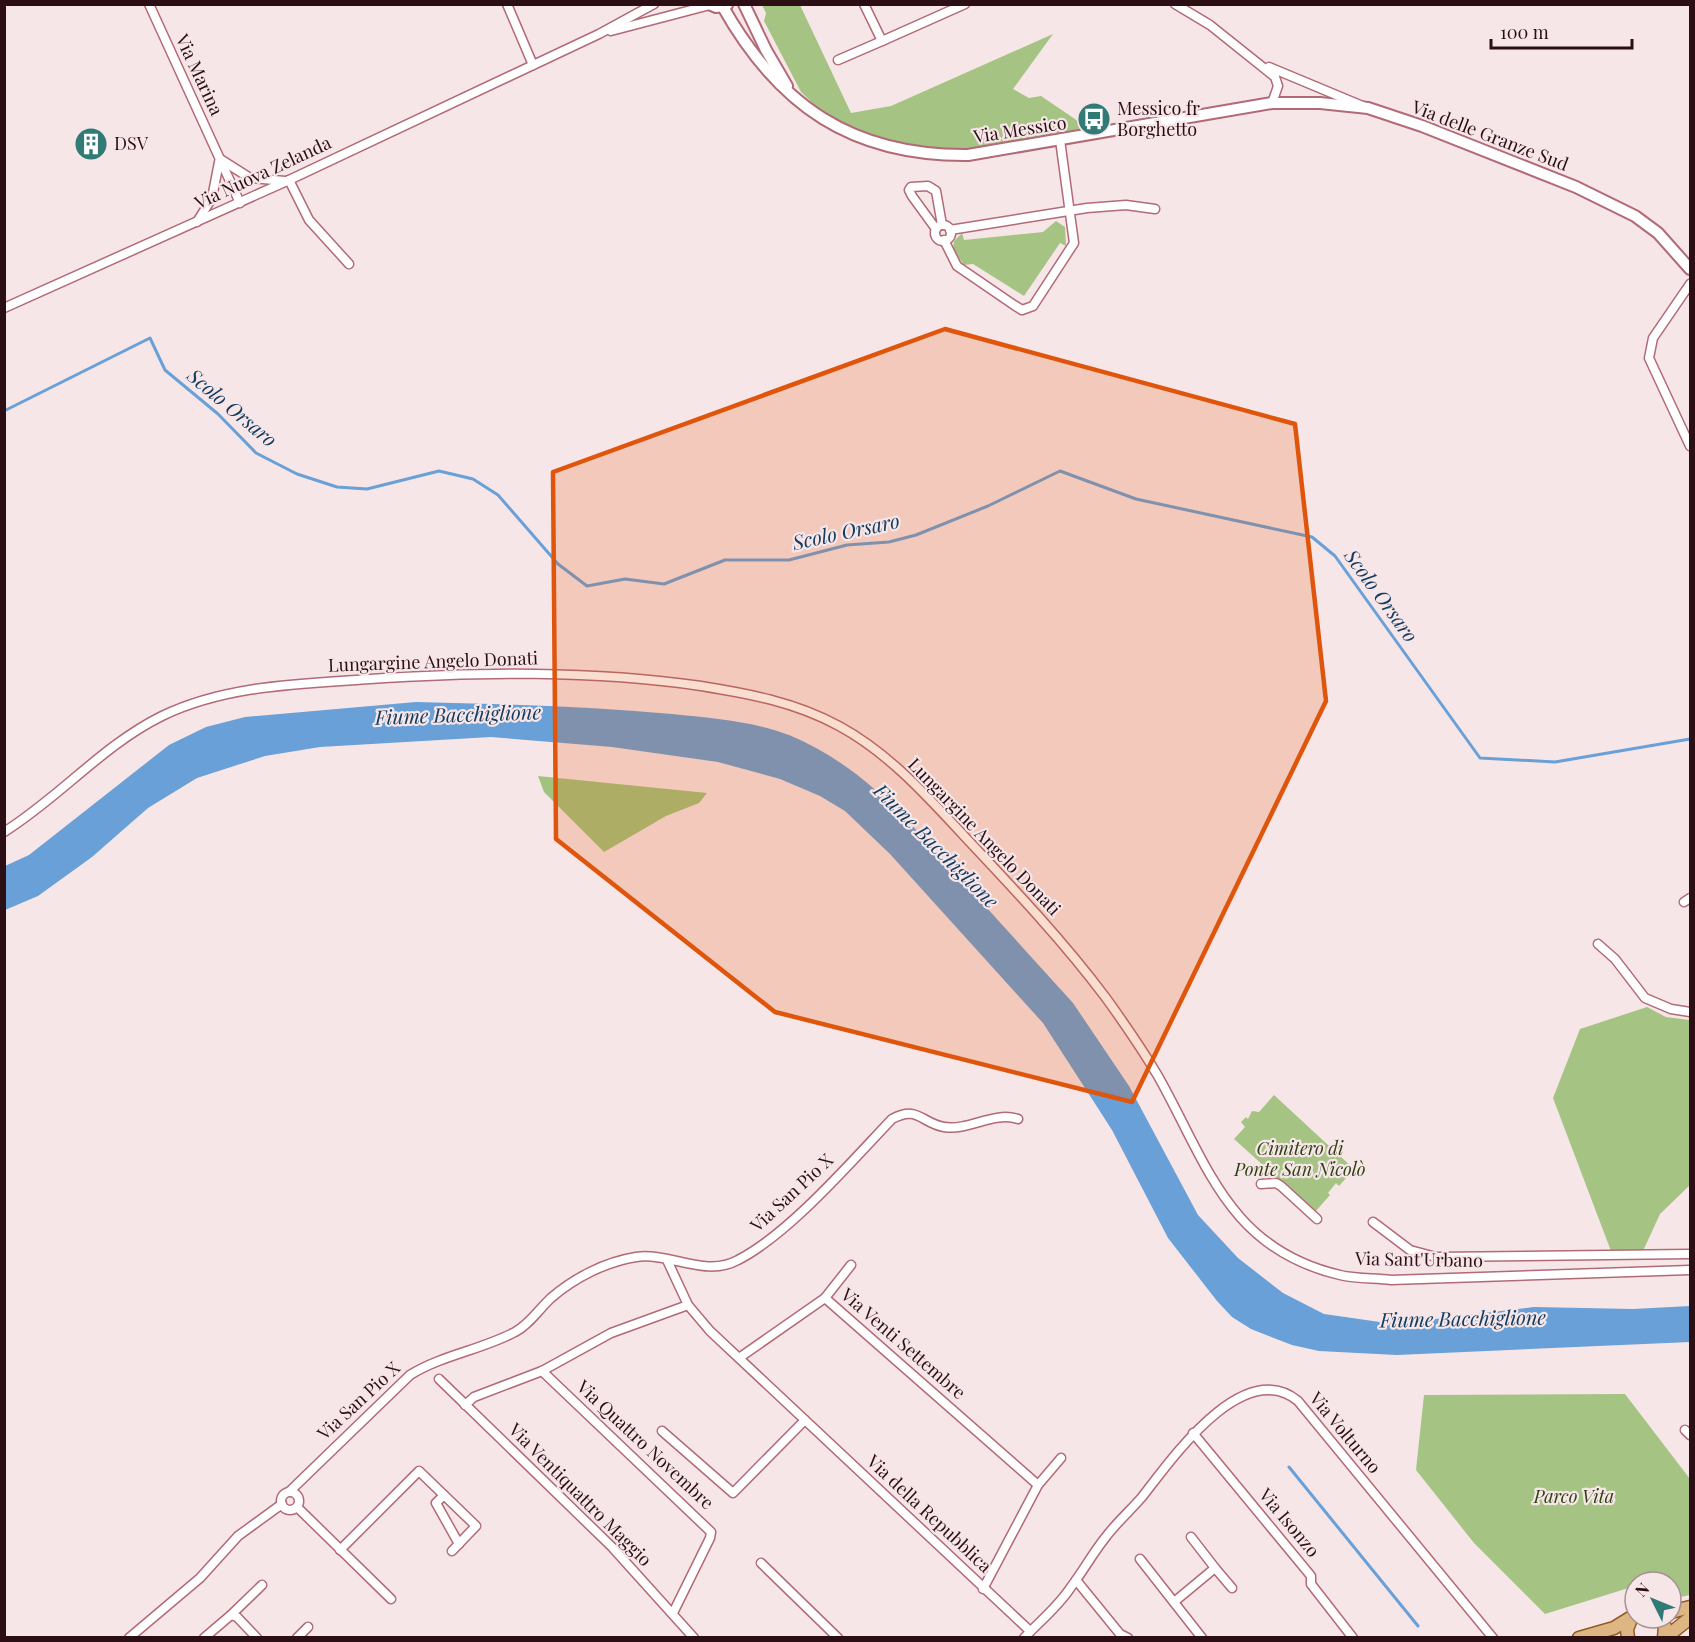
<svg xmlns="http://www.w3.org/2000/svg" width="1695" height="1642" font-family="'Playfair Display',serif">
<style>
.green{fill:#a5c483}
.forest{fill:#a2c37d}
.water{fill:#68a0d7}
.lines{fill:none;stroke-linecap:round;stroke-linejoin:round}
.stream{stroke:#68a0d7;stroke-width:3}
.street-casing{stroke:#b26a77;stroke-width:11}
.secondary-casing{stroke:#b26a77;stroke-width:14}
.primary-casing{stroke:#915c27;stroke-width:15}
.street{stroke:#fff;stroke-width:8}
.secondary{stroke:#fff;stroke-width:10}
.primary{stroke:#deb683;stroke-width:12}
.marked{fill:#df550c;fill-opacity:0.2;stroke:#df550c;stroke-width:4.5;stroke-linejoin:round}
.labels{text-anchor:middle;stroke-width:4.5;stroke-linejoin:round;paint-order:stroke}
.street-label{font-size:18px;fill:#2b0f14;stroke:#f7e6e8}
.poi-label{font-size:18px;fill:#2b0f14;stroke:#f7e6e8;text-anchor:start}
.park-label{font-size:18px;font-style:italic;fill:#2d4210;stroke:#f7e6e8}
.water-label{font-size:20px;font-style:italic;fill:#133c60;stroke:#f7e6e8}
</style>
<rect width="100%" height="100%" fill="#f7e6e8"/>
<g class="green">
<path d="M762 5H800L851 113 891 106 1053 34 1013 89 1029 98 1041 96 1100 136 969 157 901 154 845 134 801 92 764 21 766 13Z"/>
<path d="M1056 221 1065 227 1066 246 1060 243 1024 296 973 264 964 265 953 249 954 241 962 233 964 240 1043 232Z"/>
<path d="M1647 1007 1666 1017 1690 1020V1185L1660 1214 1643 1251H1611L1553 1098 1580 1029Z"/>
<path d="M1274 1095 1354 1169 1339 1186 1336 1183 1328 1193 1330 1195 1315 1212 1234 1139 1245 1127 1241 1122 1246 1117 1248 1119 1252 1111 1259 1112Z"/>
<path d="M1625 1394 1690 1479V1595L1671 1599V1582H1661L1659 1579 1635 1582V1586L1545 1614 1474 1543 1416 1470 1424 1395Z"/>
</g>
<path class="forest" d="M538 776 707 793 699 803 666 816 604 852 544 792Z"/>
<path class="water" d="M416 702C502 704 587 706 672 714 711 718 752 721 789 735 835 754 872 784 907 820L1073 1003 1129 1086 1198 1215 1238 1258 1283 1293 1324 1314 1380 1322 1427 1320 1534 1307 1633 1309 1690 1306V1342L1397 1355 1319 1351 1292 1345 1251 1329 1232 1317 1217 1301 1168 1238 1112 1130 1043 1023 890 854 845 811 820 796 780 779 718 762 612 747 491 737 320 747 265 756 197 778 148 808 92 857 38 896 5 910V866L29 855 169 745 206 727 245 717Z"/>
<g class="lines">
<g class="stream">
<path d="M4 411 150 338 165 370 218 414 256 453 297 474 337 487 367 489 439 471 473 479 498 495 558 564 587 586 625 579 664 584 725 560H789L847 545 889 542 916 535 988 506 1060 471 1136 499 1312 537 1335 556 1480 758 1555 762 1690 739"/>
<path d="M1289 1467 1418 1626"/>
</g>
<defs>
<g id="street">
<path d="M149 4 240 203"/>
<path d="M507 4 533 65"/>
<path d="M864 4 882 41 965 4"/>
<path d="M1175 4 1210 25 1275 77 1278 86 1272 103"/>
<path d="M611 31 710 5"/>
<path d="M838 60 882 41"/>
<path d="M1269 67 1365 107"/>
<path d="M220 159 250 178 285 181"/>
<path d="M289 180 309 220 349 264"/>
<path d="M197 222 212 198 219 162"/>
<circle cx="943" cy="233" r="8"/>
<path d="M936 229 912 196 909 190 911 187 928 186 936 191 942 225"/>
<path d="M950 230 1087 208 1126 205 1155 209"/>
<path d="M944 240 957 266 1014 305 1022 310 1033 306 1074 243 1060 140"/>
<path d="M1690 284 1653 338 1649 358 1690 446"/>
<path d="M4 308 287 181 599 34 654 4"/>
<path d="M4 832C60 797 103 745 162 716 226 685 300 684 370 679 480 672 591 670 701 686 750 694 795 702 839 726 889 753 928 797 966 838 1015 890 1064 942 1106 998 1124 1023 1142 1049 1158 1076 1207 1163 1228 1249 1340 1275 1356 1279 1374 1278 1391 1280L1690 1270"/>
<path d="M1684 902 1690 898"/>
<path d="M1598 944 1615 959 1645 998 1671 1009 1690 1012"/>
<path d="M1261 1184 1276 1183 1281 1186 1317 1219"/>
<path d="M1373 1222 1410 1250 1436 1257 1690 1254"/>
<path d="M667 1260 688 1305 710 1331 1030 1631"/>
<path d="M825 1298 1038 1485 983 1589"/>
<path d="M739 1358 825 1298 851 1265"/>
<path d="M542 1371 711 1532 710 1538 673 1613"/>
<path d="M439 1379 612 1547 694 1638"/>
<path d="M465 1405 474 1397 542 1371 611 1333 688 1305"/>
<path d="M1685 1430 1690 1435"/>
<path d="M662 1431 733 1493 805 1420"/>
<path d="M1193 1433 1311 1576V1584L1353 1638"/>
<path d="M1038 1485 1061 1458"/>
<path d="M290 1491 410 1375C442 1355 481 1350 515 1332 529 1325 539 1309 551 1298 574 1278 605 1262 636 1257 670 1252 705 1278 738 1260 789 1234 851 1162 892 1119 918 1105 921 1123 944 1127 969 1131 994 1111 1018 1119"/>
<circle cx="290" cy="1501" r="9"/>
<path d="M444 1495 436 1503 459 1544"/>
<path d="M297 1507 391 1599"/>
<path d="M340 1550 419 1471 476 1526 452 1551"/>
<path d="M1140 1559 1202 1638"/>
<path d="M761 1563 838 1638"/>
<path d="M1215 1568 1232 1588"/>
<path d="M1076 1580 1120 1634 1128 1638"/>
<path d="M1174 1602 1215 1568 1191 1537"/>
<path d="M231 1615 262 1585"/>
<path d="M129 1638 200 1578 238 1536 282 1504"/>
<path d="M204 1638 231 1615 237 1617 257 1638"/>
<path d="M297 1638 308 1627"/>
<path d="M1024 1638C1040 1621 1058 1607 1071 1587 1083 1571 1093 1553 1105 1538 1116 1523 1130 1511 1142 1497 1171 1460 1243 1356 1298 1401L1493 1638"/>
</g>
<g id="secondary">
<path d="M709 4 716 7 727 5"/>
<path d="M744 4 766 50 787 86"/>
<path d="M723 7C779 106 852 156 968 155L1272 103H1320L1368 108 1422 126 1576 187 1635 216 1658 233 1690 269"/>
</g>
<g id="primary">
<path d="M1671 1612 1690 1607"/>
<path d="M1660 1618 1665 1627 1664 1638"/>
<path d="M1579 1638 1614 1628 1635 1615"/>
<path d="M1628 1638 1627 1629 1631 1619"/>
<path d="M1665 1638 1690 1618"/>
</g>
</defs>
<use href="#street" class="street-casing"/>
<use href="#secondary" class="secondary-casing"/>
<use href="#primary" class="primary-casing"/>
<use href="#street" class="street"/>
<use href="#secondary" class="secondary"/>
<use href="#primary" class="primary"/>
</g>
<path class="marked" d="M945 329 1295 424 1326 701 1132 1102 775 1012 556 839 553 472Z"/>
<defs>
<symbol id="bus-disc" viewBox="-11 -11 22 22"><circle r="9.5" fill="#317a75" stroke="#f7e6e8"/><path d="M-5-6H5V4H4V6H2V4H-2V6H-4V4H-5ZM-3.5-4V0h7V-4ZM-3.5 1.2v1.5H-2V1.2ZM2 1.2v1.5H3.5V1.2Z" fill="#fff"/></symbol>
<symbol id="building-disc" viewBox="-11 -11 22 22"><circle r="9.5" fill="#317a75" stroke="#f7e6e8"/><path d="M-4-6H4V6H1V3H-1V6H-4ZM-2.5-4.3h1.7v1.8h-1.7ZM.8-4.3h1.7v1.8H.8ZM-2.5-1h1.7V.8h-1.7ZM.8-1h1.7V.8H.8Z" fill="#fff"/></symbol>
</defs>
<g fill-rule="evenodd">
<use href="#bus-disc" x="1075" y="100" width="38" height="38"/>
<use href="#building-disc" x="72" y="125" width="38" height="38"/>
</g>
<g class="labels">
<g class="street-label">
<text transform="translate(199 75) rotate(65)" y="6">Via Marina</text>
<text transform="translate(1020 130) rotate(-9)" y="6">Via Messico</text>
<text transform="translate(1490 136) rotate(21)" y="6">Via delle Granze Sud</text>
<text transform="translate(263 173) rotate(-25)" y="6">Via Nuova Zelanda</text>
<text transform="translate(433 662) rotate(-2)" y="6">Lungargine Angelo Donati</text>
<text transform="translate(984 837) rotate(46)" y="6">Lungargine Angelo Donati</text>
<text transform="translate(792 1193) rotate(-43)" y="6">Via San Pio X</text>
<text transform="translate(1419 1260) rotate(1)" y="6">Via Sant'Urbano</text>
<text transform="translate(903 1344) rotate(41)" y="6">Via Venti Settembre</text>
<text transform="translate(359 1401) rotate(-43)" y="6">Via San Pio X</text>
<text transform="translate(1345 1433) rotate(50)" y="6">Via Volturno</text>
<text transform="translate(645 1445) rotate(43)" y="6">Via Quattro Novembre</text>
<text transform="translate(580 1495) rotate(45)" y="6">Via Ventiquattro Maggio</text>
<text transform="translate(929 1514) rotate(43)" y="6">Via della Repubblica</text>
<text transform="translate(1289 1523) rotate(50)" y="6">Via Isonzo</text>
</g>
<g class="poi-label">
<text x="1117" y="115">Messico fr<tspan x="1117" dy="21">Borghetto</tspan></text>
<text x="114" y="150">DSV</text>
</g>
<g class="park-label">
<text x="1300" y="1155">Cimitero di<tspan x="1300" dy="21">Ponte San Nicolò</tspan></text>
<text x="1574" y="1503">Parco Vita</text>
</g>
<g class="water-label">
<text transform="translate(232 408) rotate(40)" y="7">Scolo Orsaro</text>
<text transform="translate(846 532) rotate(-12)" y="7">Scolo Orsaro</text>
<text transform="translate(1381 596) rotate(54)" y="7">Scolo Orsaro</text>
<text transform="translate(458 715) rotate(-2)" y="7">Fiume Bacchiglione</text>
<text transform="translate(936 846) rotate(45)" y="7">Fiume Bacchiglione</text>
<text transform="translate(1463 1319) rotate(-1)" y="7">Fiume Bacchiglione</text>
</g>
</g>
<rect width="1695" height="1642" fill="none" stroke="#2b0f14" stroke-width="12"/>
<g transform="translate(1653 1600) rotate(313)"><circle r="28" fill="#f7e6e8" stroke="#a59093" stroke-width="1.5"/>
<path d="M0-4.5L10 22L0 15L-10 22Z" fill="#317a75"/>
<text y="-9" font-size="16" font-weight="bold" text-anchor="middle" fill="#2b0f14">N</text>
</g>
<path d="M1491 39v9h141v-9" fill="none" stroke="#2b0f14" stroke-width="3"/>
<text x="1500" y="39" font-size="18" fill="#2b0f14" stroke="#f7e6e8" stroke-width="4.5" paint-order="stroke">100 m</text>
</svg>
